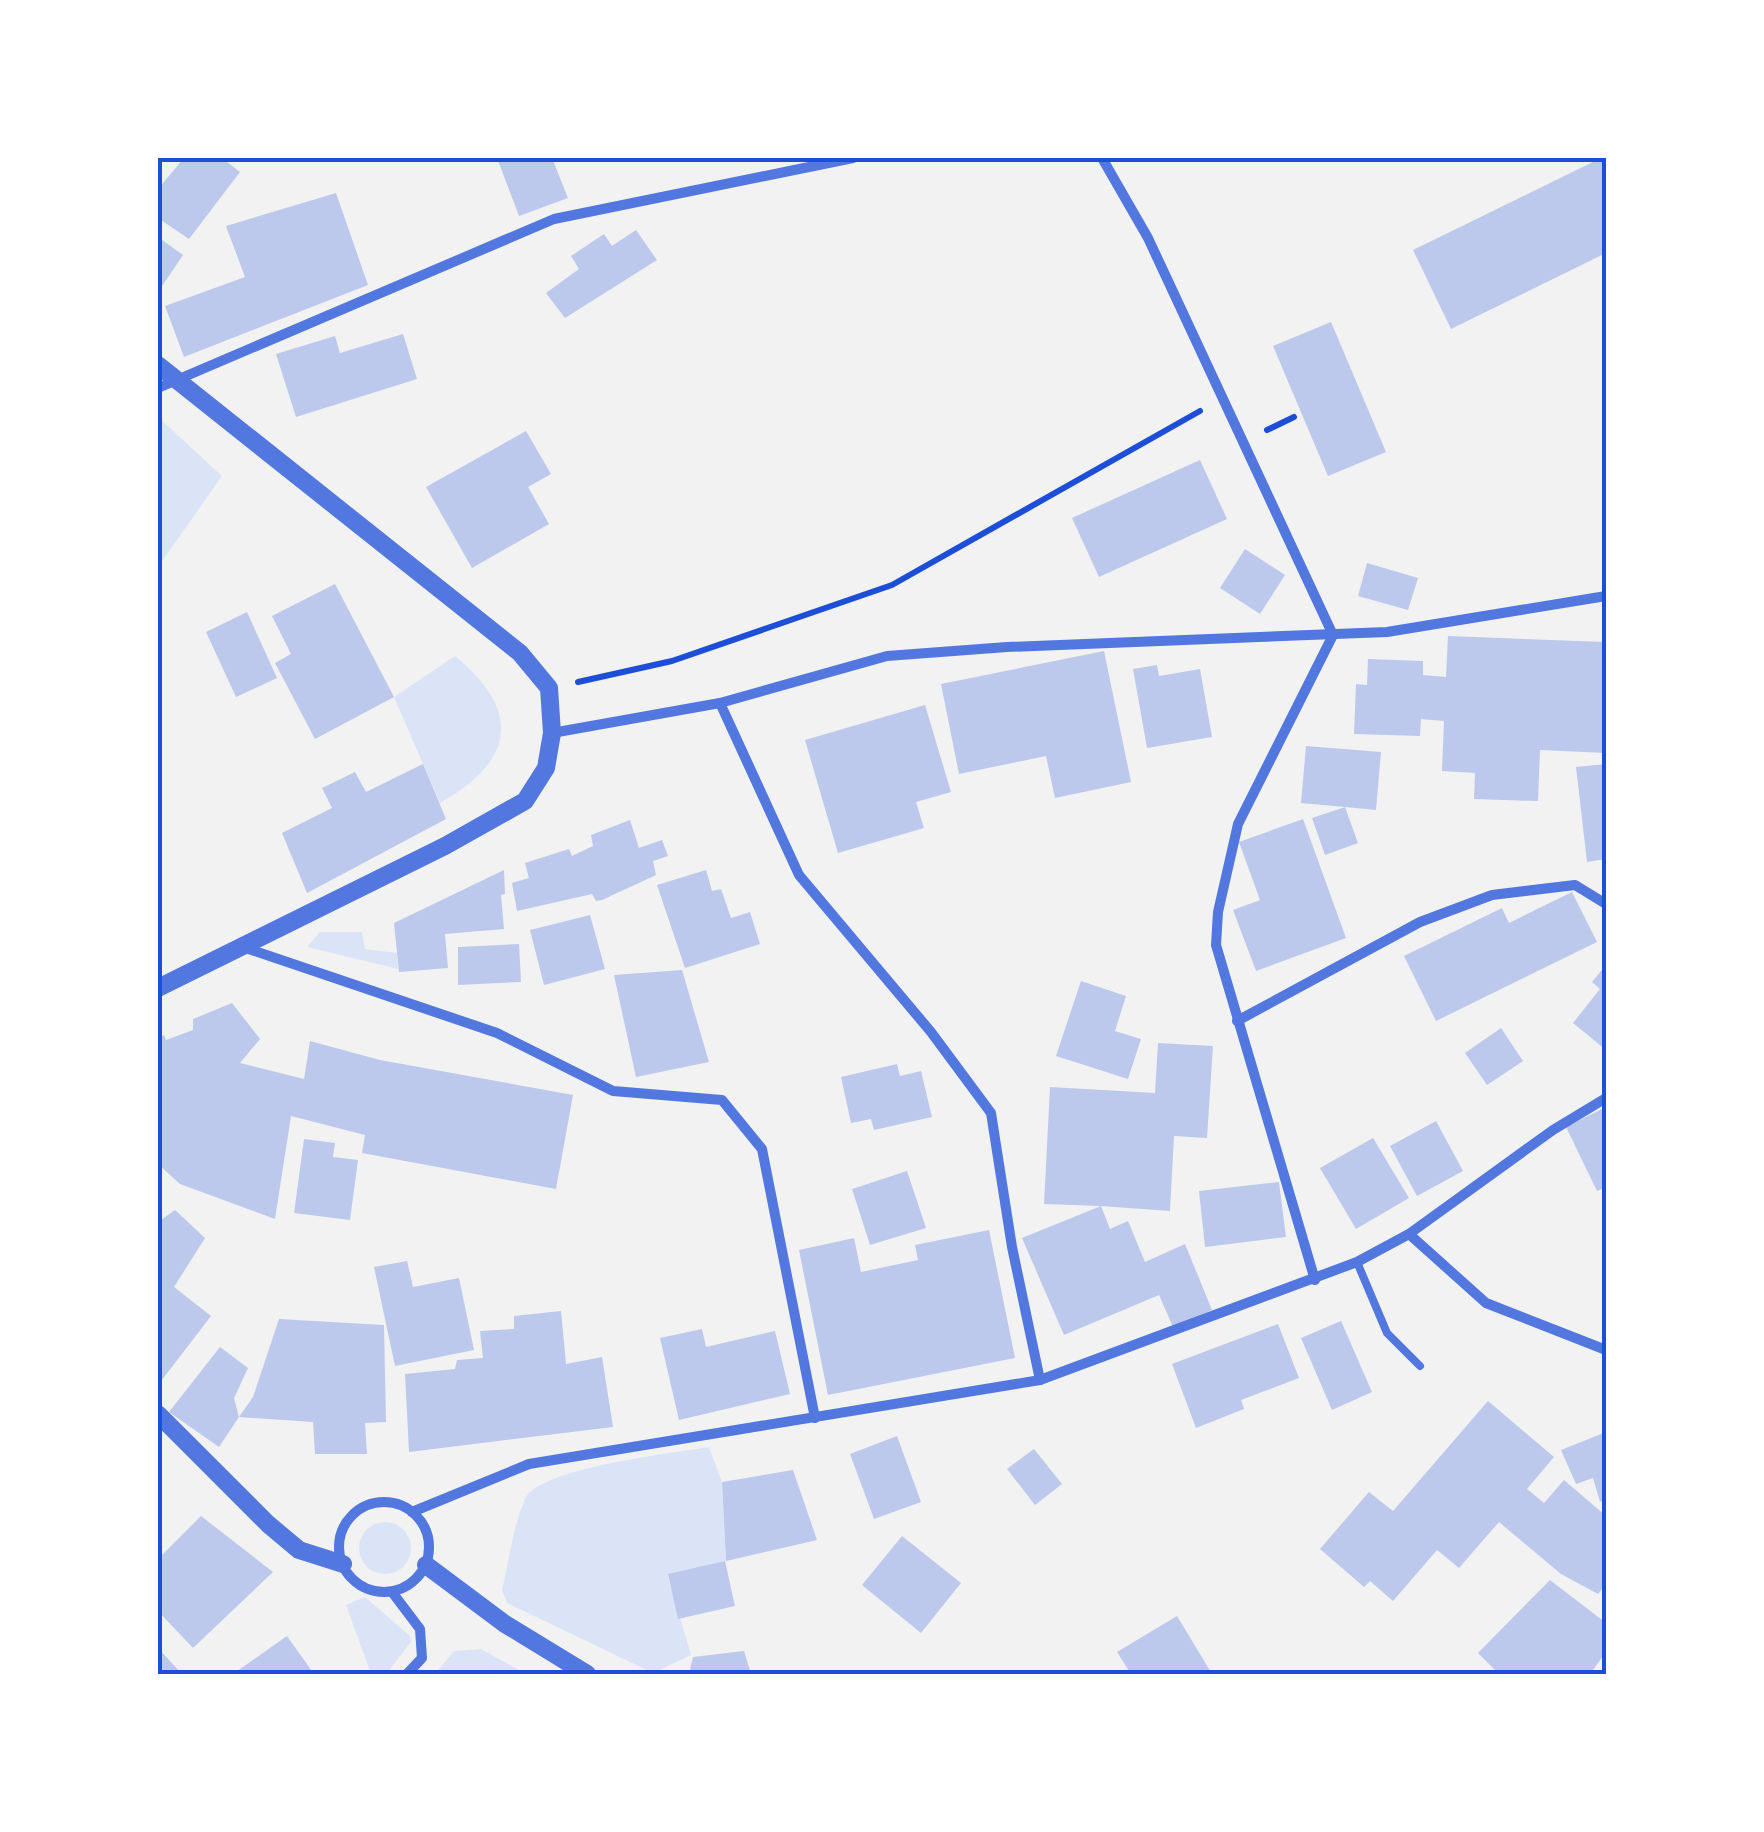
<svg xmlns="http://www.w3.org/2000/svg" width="1764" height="1832" font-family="Manrope,sans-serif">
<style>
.green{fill:#dbe4f7}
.building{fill:#bdc9ec}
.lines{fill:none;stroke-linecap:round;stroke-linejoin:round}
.path{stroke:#1d4ed8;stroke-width:6}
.service{stroke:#5277de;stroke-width:8}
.minor{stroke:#5277de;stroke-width:10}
.tertiary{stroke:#5277de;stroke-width:18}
.neatline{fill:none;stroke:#1d4ed8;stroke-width:4}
</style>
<rect width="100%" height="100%" fill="#f2f2f2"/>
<g class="green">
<path d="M158 417 222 476 158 567Z"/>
<path d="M455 656C523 712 514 761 440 803L394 697Z"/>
<path d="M320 932H362L365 949 397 953 398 969 307 947Z"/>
<path d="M709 1447 722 1482 726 1561 668 1577 691 1655 653 1673 507 1603 502 1590C509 1561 513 1526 525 1499 538 1468 674 1453 709 1447Z"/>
<circle cx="385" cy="1548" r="26"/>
<path d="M365 1597 410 1636 411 1642 386 1674H371L346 1605Z"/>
<path d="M481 1649 526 1674H435L454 1651Z"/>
</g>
<g class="building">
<path d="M184 158H222L240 172 189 239 158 218V189Z"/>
<path d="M497 158H552L568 198 519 216Z"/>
<path d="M1601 158H1606V253L1451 329 1413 250Z"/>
<path d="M336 193 368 285 184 357 165 306 245 277 226 226Z"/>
<path d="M636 230 657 260 565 318 546 293 579 269 571 256 604 234 612 246Z"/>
<path d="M158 237 183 255 158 292Z"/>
<path d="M1331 322 1386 452 1328 476 1273 346Z"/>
<path d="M403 334 417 379 296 417 276 354 335 336 340 353Z"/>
<path d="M526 431 551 474 528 487 549 524 472 568 426 487Z"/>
<path d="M1200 460 1227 519 1099 577 1072 518Z"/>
<path d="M1245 549 1285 575 1260 614 1220 588Z"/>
<path d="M1367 563 1418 578 1408 610 1358 596Z"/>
<path d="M335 584 394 697 315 739 275 663 291 654 272 616Z"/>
<path d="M247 612 277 678 236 697 206 632Z"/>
<path d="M1448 636 1606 642V753L1540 750 1538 801 1474 799 1475 773 1442 771 1444 721 1421 719 1420 736 1354 734 1356 684 1367 685 1368 659 1423 661V675L1446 677Z"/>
<path d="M1104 651 1131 782 1055 798 1046 756 959 774 941 684Z"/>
<path d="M1157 665 1159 676 1200 669 1212 737 1147 748 1133 669Z"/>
<path d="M925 705 951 792 916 802 924 828 838 853 805 740Z"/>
<path d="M1306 746 1381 752 1376 810 1345 807 1358 843 1325 855 1312 818 1345 807 1301 803Z"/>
<path d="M423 764 446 819 307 893 282 833 332 808 322 788 355 772 366 792Z"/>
<path d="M1606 764V859L1587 862 1576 767Z"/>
<path d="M1303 819 1346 938 1256 971 1233 910 1260 900 1239 842Z"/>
<path d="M630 820 639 848 662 840 668 856 653 861 656 875 602 900 596 901 592 894 517 911 512 883 529 878 525 863 569 849 572 856 593 846 591 835Z"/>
<path d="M504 870 505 894 501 895 504 929 445 934 448 968 399 972 394 923Z"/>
<path d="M706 870 712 891 721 889 731 918 750 912 760 944 685 968 657 885Z"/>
<path d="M1572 892 1597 942 1436 1021 1404 956 1502 908 1509 923Z"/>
<path d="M590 915 605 969 544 985 530 930Z"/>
<path d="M519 944 521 982 458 985V947Z"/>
<path d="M1606 965V1050L1573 1023 1600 989 1592 982Z"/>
<path d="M682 970 709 1062 636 1077 614 975Z"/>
<path d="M1081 981 1126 996 1115 1031 1141 1039 1128 1079 1056 1056Z"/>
<path d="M232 1003 260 1039 240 1063 304 1079 310 1041 380 1060 573 1095 556 1189 362 1153 365 1135 291 1116 275 1219 180 1184 158 1164V1037L164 1035 166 1040 193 1030V1019Z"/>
<path d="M1501 1028 1523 1061 1487 1085 1465 1053Z"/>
<path d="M1158 1043 1213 1046 1207 1138 1174 1136 1170 1211 1101 1206 1110 1229 1128 1221 1145 1262 1185 1244 1212 1310 1173 1327 1159 1295 1064 1335 1022 1238 1101 1206 1044 1204 1050 1087 1155 1093Z"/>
<path d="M897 1064 900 1076 921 1071 932 1117 874 1130 871 1119 851 1123 841 1077Z"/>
<path d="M1606 1107V1187L1597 1191 1566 1127Z"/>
<path d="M1436 1121 1463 1171 1417 1196 1390 1146Z"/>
<path d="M1373 1138 1409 1198 1356 1229 1320 1168Z"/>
<path d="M304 1139 335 1143 333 1157 358 1160 350 1220 294 1213Z"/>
<path d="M907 1171 926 1228 870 1245 852 1189Z"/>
<path d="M1279 1182 1286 1237 1205 1247 1199 1191Z"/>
<path d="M175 1210 205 1238 174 1287 211 1316 158 1385V1222Z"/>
<path d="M989 1230 1015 1358 828 1395 799 1250 854 1238 861 1272 918 1260 915 1245Z"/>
<path d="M407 1261 413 1287 459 1278 474 1350 395 1366 374 1267Z"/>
<path d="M561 1311 566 1364 602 1357 613 1427 409 1452 405 1374 455 1369 457 1360 483 1358 480 1331 514 1329V1316Z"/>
<path d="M279 1319 384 1325 386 1422 365 1423 367 1454H315L313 1422 239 1417 219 1447 169 1412 220 1347 248 1368 234 1398 239 1417 253 1397Z"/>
<path d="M1341 1321 1372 1392 1332 1410 1301 1338Z"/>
<path d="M1278 1324 1299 1378 1241 1400 1244 1409 1196 1428 1172 1364Z"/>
<path d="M702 1329 706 1347 775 1331 790 1394 679 1420 660 1338Z"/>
<path d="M1488 1401 1554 1457 1527 1489 1544 1503 1564 1480 1606 1516V1584L1598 1594 1561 1574 1499 1522 1459 1568 1437 1550 1393 1601 1370 1581 1364 1587 1320 1549 1369 1492 1393 1511Z"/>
<path d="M1606 1432V1499L1600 1502 1593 1478 1576 1484 1561 1450Z"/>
<path d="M897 1436 921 1502 874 1519 850 1454Z"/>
<path d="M1034 1449 1062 1484 1035 1505 1007 1469Z"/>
<path d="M793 1470 817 1540 726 1561 722 1482Z"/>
<path d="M201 1516 273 1572 193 1648 158 1611V1559Z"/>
<path d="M902 1536 961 1583 921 1633 862 1585Z"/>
<path d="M725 1561 735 1606 678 1619 668 1574Z"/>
<path d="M1550 1580 1606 1623V1652L1590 1674H1499L1478 1653Z"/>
<path d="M1177 1616 1212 1674H1131L1117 1652Z"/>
<path d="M287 1636 314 1674H233Z"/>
<path d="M158 1648 182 1674H158Z"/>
<path d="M744 1651 751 1674H689L693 1657Z"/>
</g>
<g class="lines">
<g class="path">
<path d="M1267 430 1294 417"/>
<path d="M578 682 672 661 892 585 1200 411"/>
</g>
<path class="service" d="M1357 1262 1387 1333 1420 1366"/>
<g class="minor">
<path d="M1102 158 1148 238 1333 635 1238 824 1218 912 1216 945 1315 1280"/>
<path d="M158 388 554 219 853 158"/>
<path d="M720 703 799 875 931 1032 991 1113 1012 1247 1040 1380"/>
<path d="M552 733 720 703 887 656 1007 647 1387 632 1606 596"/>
<path d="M240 946 497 1033 613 1091 722 1100 762 1149 815 1418"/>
<path d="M1237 1021 1420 922 1492 895 1575 885 1606 904"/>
<path d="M1409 1234 1486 1303 1606 1350"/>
<circle cx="384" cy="1547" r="45"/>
<path d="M412 1512 529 1464 1040 1380 1357 1262 1409 1234 1553 1130 1606 1098"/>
<path d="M392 1592 420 1629 422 1658 407 1674"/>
</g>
<g class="tertiary">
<path d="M158 365 520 653 549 688 552 733 546 768 525 801 445 846 158 988"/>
<path d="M158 1414 268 1524 299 1550 343 1564"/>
<path d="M426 1565 505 1624 587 1674"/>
</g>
</g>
<rect width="1764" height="1832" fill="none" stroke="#ffffff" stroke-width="320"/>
<rect x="160" y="160" width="1444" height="1512" class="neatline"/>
</svg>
